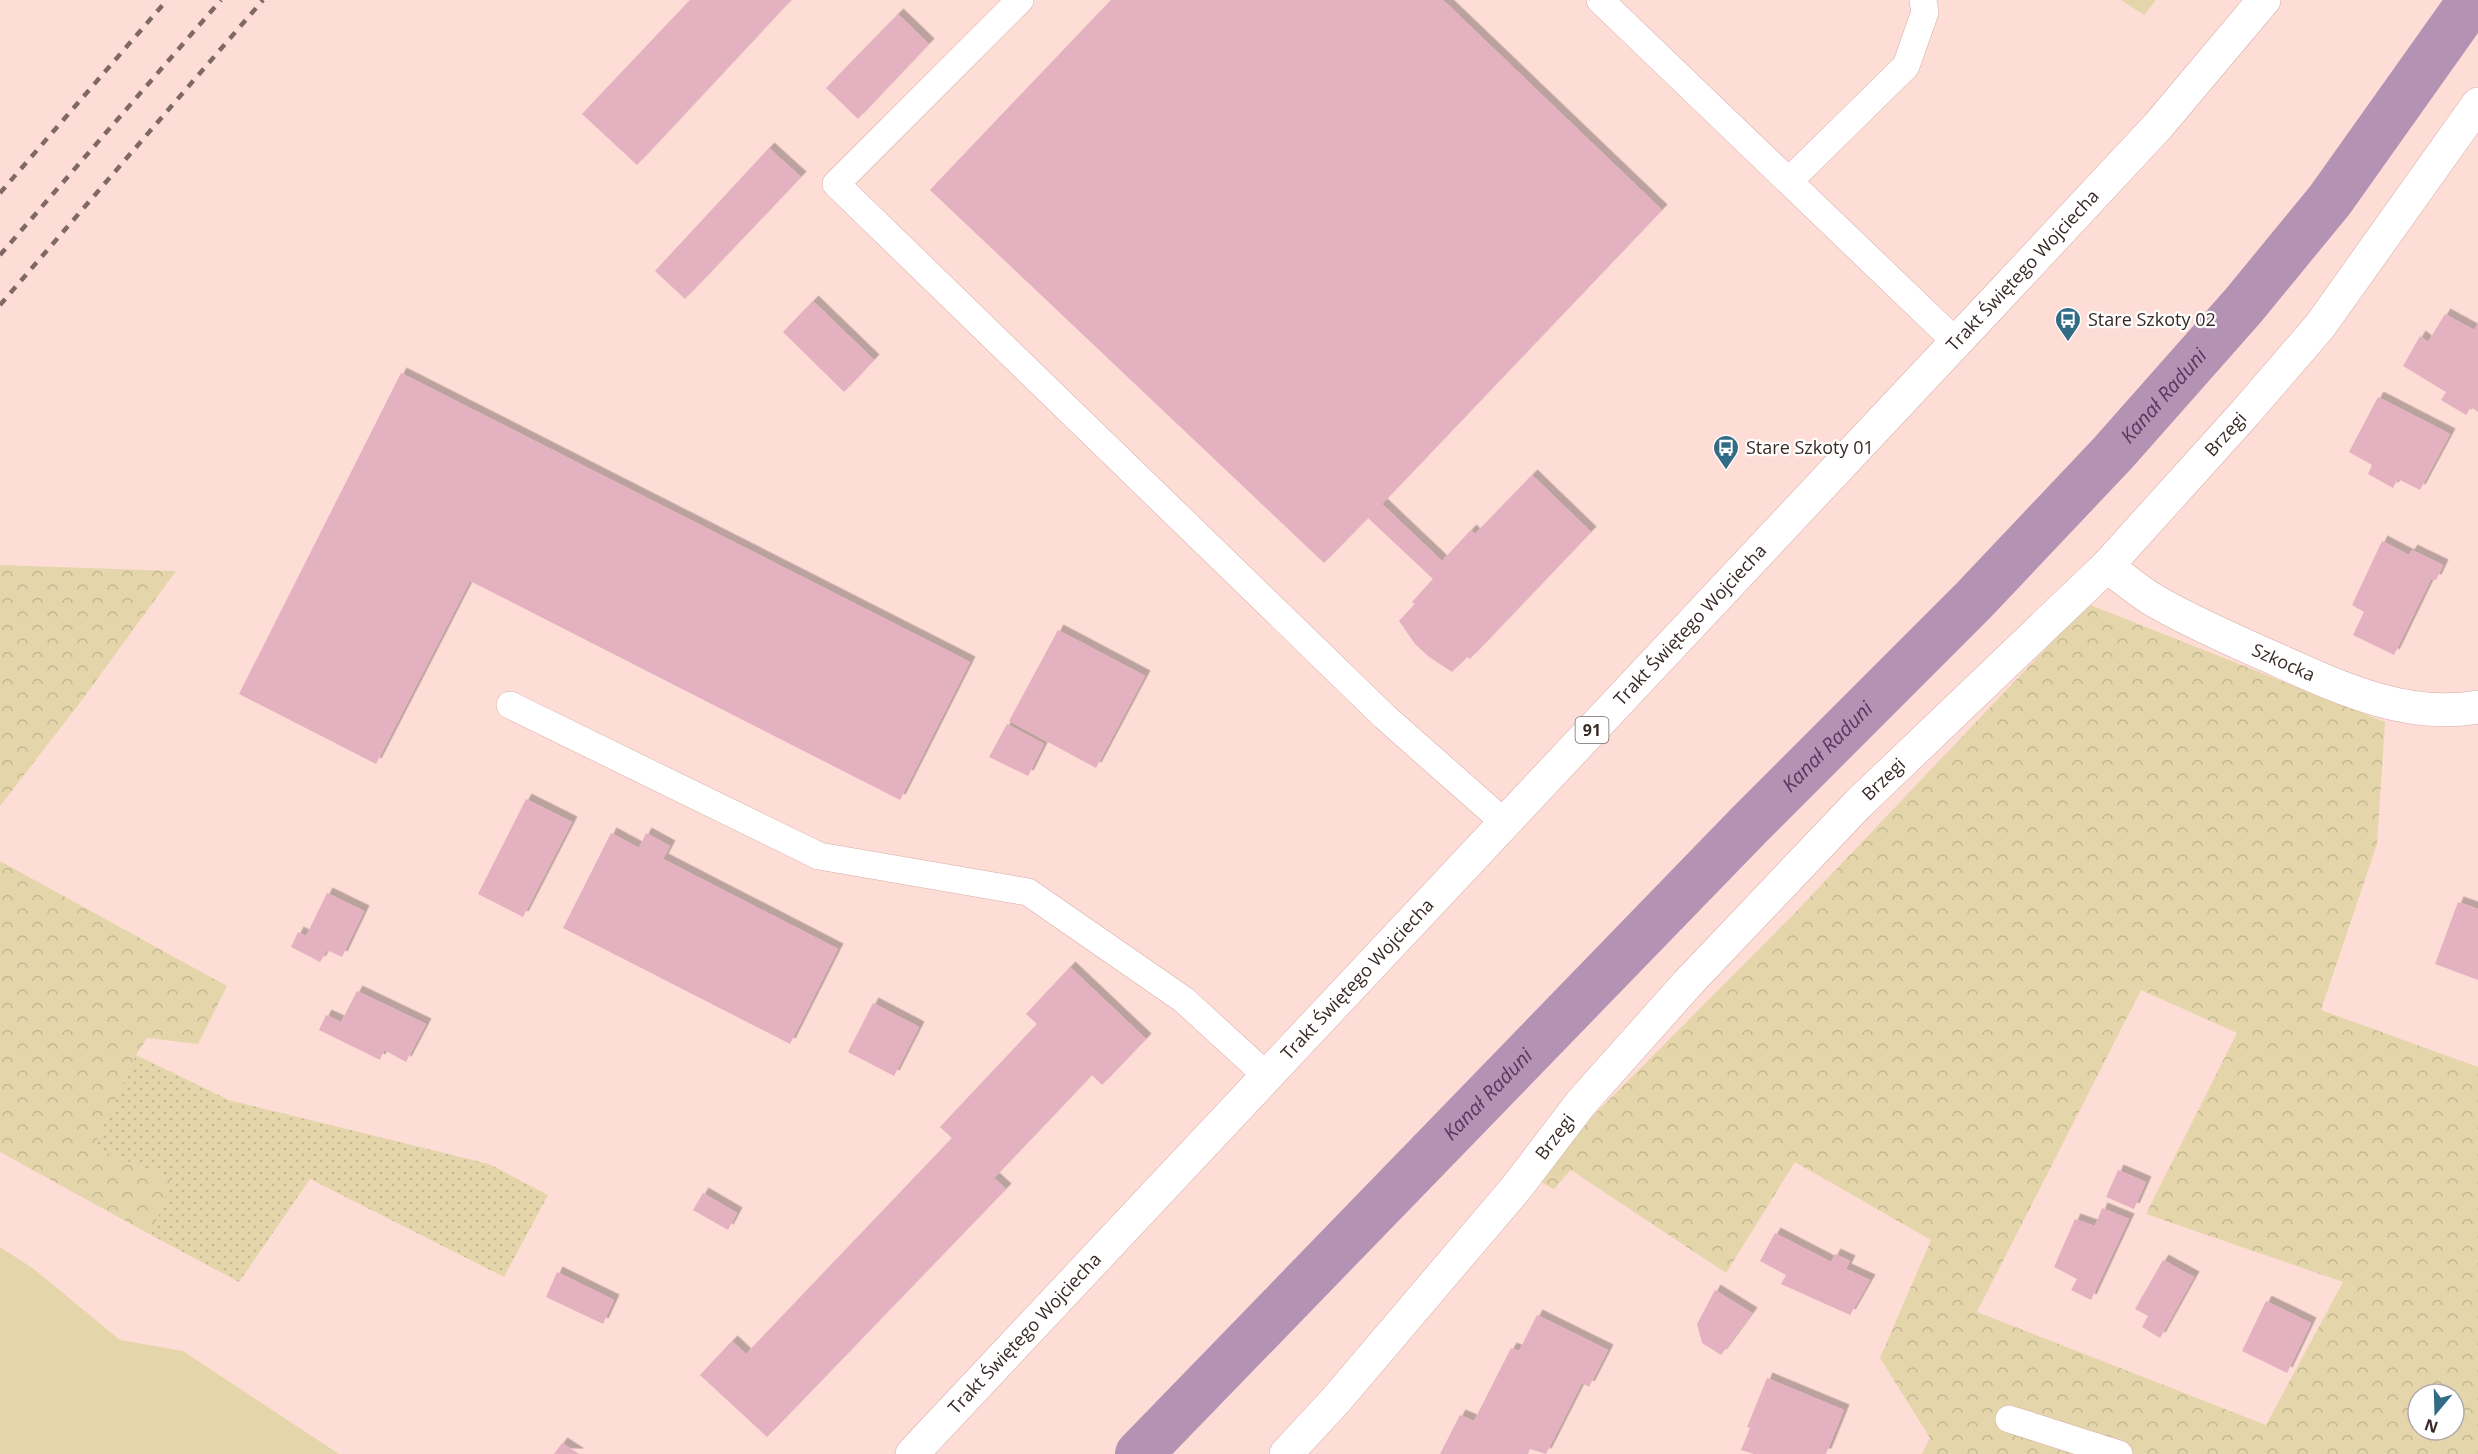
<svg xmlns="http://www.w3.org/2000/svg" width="2478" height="1454" font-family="'Open Sans',sans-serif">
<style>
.green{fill:#e4d6aa}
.forest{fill:url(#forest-crowns);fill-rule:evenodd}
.garden{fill:url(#garden-dots)}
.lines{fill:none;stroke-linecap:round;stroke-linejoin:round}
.canal{stroke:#b492b4;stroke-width:48}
.building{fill:#e4b1c1;filter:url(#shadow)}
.lane-casing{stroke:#d5aca6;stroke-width:28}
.street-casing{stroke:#d5aca6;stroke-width:34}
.primary-casing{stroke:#d5aca6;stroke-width:34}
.lane{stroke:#fff;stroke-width:27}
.street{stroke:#fff;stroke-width:33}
.primary{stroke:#fff;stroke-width:33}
.rail{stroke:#7f6965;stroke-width:4.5;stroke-dasharray:8 8;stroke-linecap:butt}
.labels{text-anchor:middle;stroke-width:4.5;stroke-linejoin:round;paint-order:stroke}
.shield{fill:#fff;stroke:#746967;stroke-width:1.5}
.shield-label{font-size:16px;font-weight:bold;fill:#392926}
.street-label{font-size:18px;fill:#392926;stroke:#fff}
.poi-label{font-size:18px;fill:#392926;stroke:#fff;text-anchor:start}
.water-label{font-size:20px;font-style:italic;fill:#603462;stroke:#fff}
</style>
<defs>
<pattern id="forest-crowns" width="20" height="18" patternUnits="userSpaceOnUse" patternTransform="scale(1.5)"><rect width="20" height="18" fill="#e4d6aa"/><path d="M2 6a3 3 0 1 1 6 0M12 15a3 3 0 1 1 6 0" fill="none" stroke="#c4b892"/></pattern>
<pattern id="garden-dots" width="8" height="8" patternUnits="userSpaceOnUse" patternTransform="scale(1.5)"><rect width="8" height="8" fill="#e4d6aa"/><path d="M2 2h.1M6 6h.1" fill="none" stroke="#c4b892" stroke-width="1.8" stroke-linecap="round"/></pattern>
<filter id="shadow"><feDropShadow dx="5.5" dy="-5.5" stdDeviation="0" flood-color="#0004"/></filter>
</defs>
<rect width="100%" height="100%" fill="#ffddd7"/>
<g class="green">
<path d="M2121 0H2156L2144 15Z"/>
<path d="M0 1247 34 1269 120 1340 183 1351 339 1454H0Z"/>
</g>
<g class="forest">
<path d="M0 565 176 571 79 704 0 806Z"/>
<path d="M2088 604 2385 722 2377 844 2321 1010 2478 1067V1454H1922L1930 1438 1880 1358 1931 1240 1795 1162 1726 1273 1571 1170 1554 1189 1541 1182 1585 1124 1788 920ZM2141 990 2237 1033 2146 1214 2343 1282 2266 1425 1977 1312ZM2418 1394H2454V1430H2418Z"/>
<path d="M0 861 227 986 198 1044 147 1038 136 1055 94 1147 172 1180 151 1235 0 1152Z"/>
</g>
<path class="garden" d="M136 1055 229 1100 489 1164 548 1195 504 1277 310 1179 239 1282 151 1235 172 1180 94 1147Z"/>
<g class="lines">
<path class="canal" id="s1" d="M1139 1454 1748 826 1973 601 2113 453 2243 306 2330 200 2472 0"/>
</g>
<g class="building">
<path d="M690 0H791L637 165 582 114Z"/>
<path d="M1111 0H1443L1662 210 1382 504 1442 561 1471 530 1475 534 1532 475 1591 532 1470 659 1467 657 1452 672 1429 657 1415 644 1399 621 1415 604 1412 602 1433 579 1368 518 1324 563 930 190Z"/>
<path d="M898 14 929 44 858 119 826 88Z"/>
<path d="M769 148 801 177 685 299 655 271Z"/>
<path d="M813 301 874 360 844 392 783 332Z"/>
<path d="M2445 314 2474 330 2478 324V412L2471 407 2466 415 2441 400 2446 392 2403 366 2420 336 2428 342Z"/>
<path d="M401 373 970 662 900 800 470 581 376 764 239 694Z"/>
<path d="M2378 397 2450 434 2420 490 2398 479 2393 488 2368 474 2372 465 2349 452Z"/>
<path d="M2382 541 2409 555 2412 550 2443 565 2436 580 2431 579 2394 655 2353 635 2364 612 2352 605Z"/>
<path d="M1058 630 1145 676 1096 768 1009 721Z"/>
<path d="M1007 724 1044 744 1028 776 989 757Z"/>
<path d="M526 799 572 822 523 917 478 894Z"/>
<path d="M611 833 639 848 646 833 670 846 663 859 838 949 790 1044 563 928Z"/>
<path d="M327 893 364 911 342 957 327 950 320 962 291 947 298 932 306 936Z"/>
<path d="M2458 902 2478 909V980L2435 964Z"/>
<path d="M1070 967 1146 1039 1102 1085 1092 1075 994 1178 1006 1189 767 1437 700 1375 732 1341 746 1354 952 1138 940 1127 1037 1024 1026 1014Z"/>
<path d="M357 991 426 1024 406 1062 384 1050 380 1060 319 1030 326 1015 341 1022Z"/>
<path d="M873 1003 919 1027 894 1076 848 1052Z"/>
<path d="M2118 1170 2146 1182 2134 1209 2106 1197Z"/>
<path d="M703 1193 737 1213 728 1230 693 1210Z"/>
<path d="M2102 1208 2129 1219 2091 1300 2071 1290 2077 1279 2054 1267 2075 1219 2095 1226Z"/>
<path d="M1775 1233 1831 1262 1835 1254 1850 1261 1846 1269 1870 1280 1850 1315 1781 1284 1786 1275 1760 1261Z"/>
<path d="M2163 1260 2194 1277 2160 1338 2142 1327 2148 1316 2135 1309Z"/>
<path d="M557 1272 614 1300 603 1324 546 1297Z"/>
<path d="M1715 1290 1752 1313 1721 1355 1702 1343 1697 1324Z"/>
<path d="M2266 1301 2311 1323 2287 1373 2242 1351Z"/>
<path d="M1537 1315 1608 1350 1589 1387 1582 1383 1546 1454 1530 1449 1528 1454H1440L1460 1415 1474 1421 1511 1348 1519 1351Z"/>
<path d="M1767 1378 1844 1410 1826 1454H1754L1741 1450 1750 1428 1747 1427Z"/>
<path d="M562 1443 579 1454H554Z"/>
</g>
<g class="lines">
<defs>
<g id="lane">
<path d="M1020 0 836 184 1385 717 1505 823"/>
<path d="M1600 0 1956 342"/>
<path d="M1789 181 1906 66 1925 12 1923 0"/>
<path d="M510 705 819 856 1028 892 1184 1000 1267 1076"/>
<path d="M2009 1419 2119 1454"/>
</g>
<g id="street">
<path id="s2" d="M2107 566C2123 578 2138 591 2155 601 2193 623 2233 640 2273 658 2338 687 2406 720 2478 707"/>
<path id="s3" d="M1286 1454 1336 1400 1517 1187 1581 1103 1687 984 1858 804 2107 566 2245 413 2320 326 2478 104"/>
</g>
<g id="primary">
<path id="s4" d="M912 1454 2004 291 2158 126 2264 0"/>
</g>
</defs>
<use href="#lane" class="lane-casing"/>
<use href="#street" class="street-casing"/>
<use href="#primary" class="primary-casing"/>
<use href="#lane" class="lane"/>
<use href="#street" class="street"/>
<use href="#primary" class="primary"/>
<g class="rail">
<path d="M0 193 167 0"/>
<path d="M0 255 221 0"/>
<path d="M0 305 263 0"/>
</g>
</g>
<defs>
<symbol id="bus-pin" viewBox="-11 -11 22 30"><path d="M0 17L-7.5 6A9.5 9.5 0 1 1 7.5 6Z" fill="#326b85" stroke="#fff"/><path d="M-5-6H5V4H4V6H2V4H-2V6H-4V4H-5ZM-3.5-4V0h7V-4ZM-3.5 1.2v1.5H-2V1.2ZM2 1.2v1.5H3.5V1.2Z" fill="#fff"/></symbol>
</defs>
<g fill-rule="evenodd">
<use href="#bus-pin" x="2053" y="305" width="30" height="40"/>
<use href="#bus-pin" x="1711" y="433" width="30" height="40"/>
</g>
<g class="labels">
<rect class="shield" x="1575.5" y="717" width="33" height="26" rx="4.5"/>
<g class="shield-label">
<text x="1592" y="736">91</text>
</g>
<g class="street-label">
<text dy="6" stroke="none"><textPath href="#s4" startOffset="1623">Trakt Świętego Wojciecha</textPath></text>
<text dy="6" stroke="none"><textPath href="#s3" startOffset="1388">Brzegi</textPath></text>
<text dy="6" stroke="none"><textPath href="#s4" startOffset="1137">Trakt Świętego Wojciecha</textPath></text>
<text dy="6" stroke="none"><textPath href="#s2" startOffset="202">Szkocka</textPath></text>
<text dy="6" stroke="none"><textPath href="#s3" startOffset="902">Brzegi</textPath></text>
<text dy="6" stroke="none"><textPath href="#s4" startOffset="651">Trakt Świętego Wojciecha</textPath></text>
<text dy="6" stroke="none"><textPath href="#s3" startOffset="416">Brzegi</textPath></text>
<text dy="6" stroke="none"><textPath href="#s4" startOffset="165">Trakt Świętego Wojciecha</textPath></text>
</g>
<g class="poi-label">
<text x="2088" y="326">Stare Szkoty 02</text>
<text x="1746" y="454">Stare Szkoty 01</text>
</g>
<g class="water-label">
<text dy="7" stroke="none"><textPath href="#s1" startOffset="1473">Kanał Raduni</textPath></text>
<text dy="7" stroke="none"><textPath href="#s1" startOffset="987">Kanał Raduni</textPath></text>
<text dy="7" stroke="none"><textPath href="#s1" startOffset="501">Kanał Raduni</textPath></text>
</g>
</g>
<g transform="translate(2436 1412) rotate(199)"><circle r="28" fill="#ffffff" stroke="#b0a9a8" stroke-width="1.5"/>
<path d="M0-4.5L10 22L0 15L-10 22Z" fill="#326b85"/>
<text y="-9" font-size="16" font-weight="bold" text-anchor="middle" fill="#392926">N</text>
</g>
</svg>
